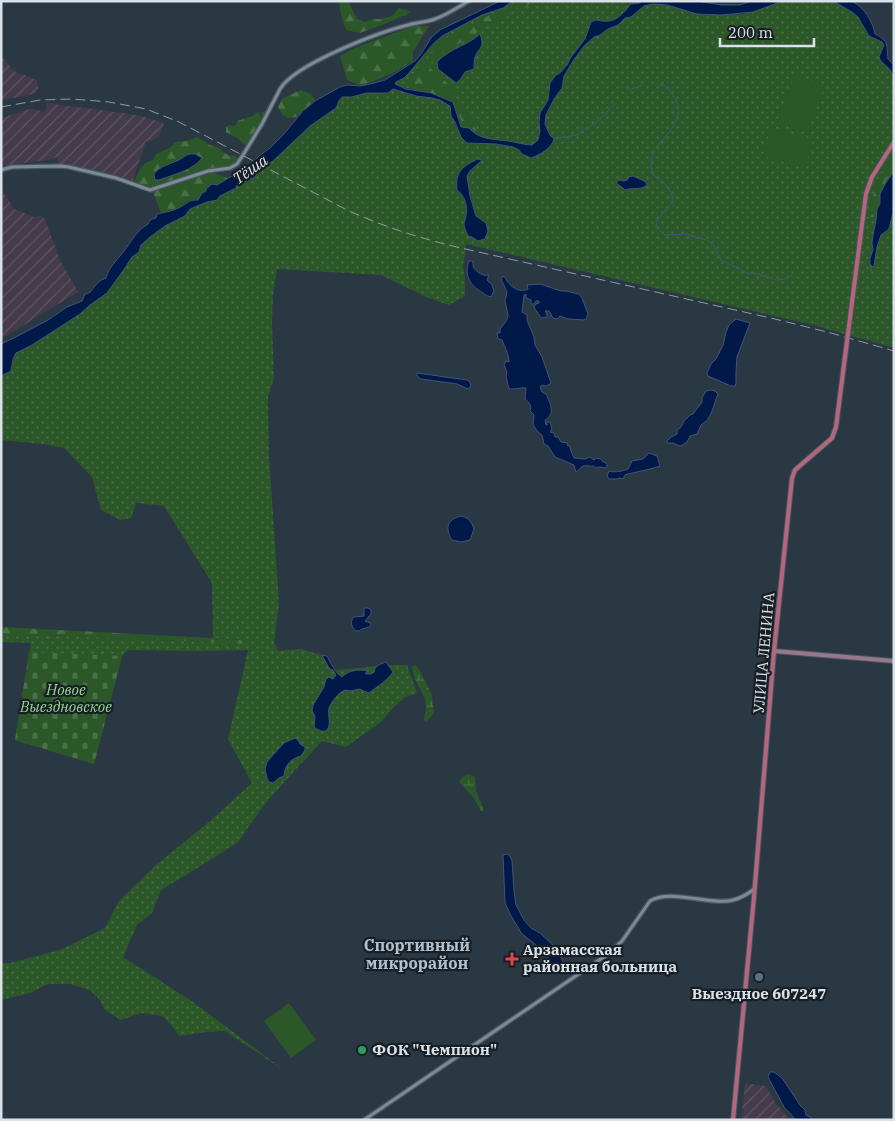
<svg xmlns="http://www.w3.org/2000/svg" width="895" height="1121" font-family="'IBM Plex Serif',serif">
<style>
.industrial{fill:url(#industrial-furrows)}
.grass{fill:url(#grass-dots);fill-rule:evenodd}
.forest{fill:url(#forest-firs);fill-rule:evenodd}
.wetland{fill:url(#wetland-marsh)}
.cemetery{fill:url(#cemetery-stones)}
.park{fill:#2c5829}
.water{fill:#001949;stroke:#415579}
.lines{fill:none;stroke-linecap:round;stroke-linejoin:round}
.stream{stroke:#415579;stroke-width:1}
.tertiary-casing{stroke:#4a565f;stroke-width:5.5}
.secondary-casing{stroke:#4a565f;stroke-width:6}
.primary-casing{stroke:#4a565f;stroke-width:6}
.tertiary{stroke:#7a8a96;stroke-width:3}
.secondary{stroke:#97788a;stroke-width:4}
.primary{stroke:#b5667f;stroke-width:4}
.rail{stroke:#909ba4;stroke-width:1;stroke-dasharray:10 5;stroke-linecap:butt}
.primary-bridge-casing{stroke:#4a565f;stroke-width:6;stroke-linecap:butt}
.primary-bridge{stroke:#b5667f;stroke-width:4}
.health-dot{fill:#e0444e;stroke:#181f24;stroke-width:2}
.service-dot{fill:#5c6f8a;stroke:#181f24;stroke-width:2}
.leisure-dot{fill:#2e9e5b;stroke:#181f24;stroke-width:2}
.labels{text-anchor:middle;stroke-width:4.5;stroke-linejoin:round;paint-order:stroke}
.street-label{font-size:15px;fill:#dae2e9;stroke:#181f24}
.park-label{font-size:15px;font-style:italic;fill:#93d98d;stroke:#181f24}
.poi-label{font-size:15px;font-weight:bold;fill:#dae2e9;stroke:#181f24;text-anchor:start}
.water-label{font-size:16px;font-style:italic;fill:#d5dff0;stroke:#181f24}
.neighbourhood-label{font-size:16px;font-weight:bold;fill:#b0c2cf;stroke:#181f24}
</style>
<defs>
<pattern id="industrial-furrows" width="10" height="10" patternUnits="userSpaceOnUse" patternTransform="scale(1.25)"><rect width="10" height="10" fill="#443a4a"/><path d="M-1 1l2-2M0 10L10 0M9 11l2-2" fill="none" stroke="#5e5664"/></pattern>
<pattern id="grass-dots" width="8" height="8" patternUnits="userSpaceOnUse" patternTransform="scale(1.25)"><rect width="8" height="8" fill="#2c5829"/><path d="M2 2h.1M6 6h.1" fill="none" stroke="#4a7048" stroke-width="1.8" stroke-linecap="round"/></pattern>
<pattern id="forest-firs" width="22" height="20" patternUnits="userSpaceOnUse" patternTransform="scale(1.25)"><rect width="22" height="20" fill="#2c5829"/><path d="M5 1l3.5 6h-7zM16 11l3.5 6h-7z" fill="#4a7048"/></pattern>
<pattern id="wetland-marsh" width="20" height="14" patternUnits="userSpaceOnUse" patternTransform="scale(1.25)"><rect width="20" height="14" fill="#2c5829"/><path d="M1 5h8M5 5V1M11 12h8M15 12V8" fill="none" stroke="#4a7048"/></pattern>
<pattern id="cemetery-stones" width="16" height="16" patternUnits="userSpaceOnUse" patternTransform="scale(1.25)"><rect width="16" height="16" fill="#2c5829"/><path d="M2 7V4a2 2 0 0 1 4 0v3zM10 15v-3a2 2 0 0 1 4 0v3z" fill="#4a7048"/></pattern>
</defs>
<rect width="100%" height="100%" fill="#2a3843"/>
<g class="industrial">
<path d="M1 56 14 71 37 80 38 89 35 93 25 96 1 100Z"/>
<path d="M47 103 137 115 164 123 159 137 149 142 146 141 132 183 115 176 96 171 59 165 57 157 48 160 1 166V118L33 108 45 113Z"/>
<path d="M1 188 14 209 34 217 41 216 45 219 60 260 78 292 1 339Z"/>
<path d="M745 1083 766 1086 776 1104 790 1120H741Z"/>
</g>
<g class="grass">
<path d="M513 1H642L640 3 631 4C619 18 615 24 596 20L587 33 585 39 571 57 567 65 561 72 555 76 548 94V100L540 113 539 122 540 131 538 140 532 145C524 145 516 142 508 141 494 139 479 140 469 128L461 127C459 121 458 112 455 108 442 90 414 92 395 84L396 82 404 78 409 73 433 44 442 36 482 15 503 8Z"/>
<path d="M783 1H833L852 12 858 17 869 36 882 42 884 45 881 61 889 68 893 75 894 348 813 325 466 244 465 255 463 266 465 280V296L449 305 426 297 381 275 277 269 273 294 272 323 274 378 268 397 269 456 279 604 274 642 278 651 302 649 321 655 333 670 363 668 381 665H407L417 693 405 697 391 710 381 722 346 747 322 741 267 801 238 842 196 869 161 890 152 913 137 925 123 957 193 1002 285 1071 225 1031 206 1032 180 1036 163 1016 141 1013 121 1020 105 1010 99 999 90 990 70 984H48L30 993 1 1000V963H10L60 950 105 928 119 901 155 866 210 821 252 783 228 739 248 650 200 651 128 650 122 656 94 764 15 740 31 643 1 642V633L246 644V640L213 638 212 583 164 506 136 503 131 518 120 520 101 510 92 477 64 448 43 444 1 440V376L11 371 13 359 16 353 32 345 80 314 116 280 125 268 132 257 139 252 141 245 150 237 165 226 185 216 190 209 207 202 217 200 220 196 237 185 254 177 259 171 273 161 310 126 336 108 339 101 342 97H352L366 93H388L392 89 416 96 432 98 440 100 450 106C450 117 457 127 461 137L478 144H496L513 147 531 158C543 153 547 149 554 138L550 135 545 123 546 115 563 83 564 76 573 61 584 46 594 37 600 35 608 29 613 27 625 18 640 10 645 6 653 4 667 5 697 14 721 15 745 14ZM467 164 475 166 467 176V181L476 216 486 223 478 241 472 237 468 236C462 223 467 222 467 209 466 198 460 189 456 179L459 172Z"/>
</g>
<g class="forest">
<path d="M339 1H348L357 19 365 22 373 19H381L392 16 399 8 412 12 387 23 360 33 346 30 341 15Z"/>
<path d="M521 1H532L524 9 512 7 495 25 484 22 475 35 444 51 434 64 428 58 441 41 483 18 499 12 512 4Z"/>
<path d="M414 26H429L413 52V61L393 73 361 86 347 80 340 56 357 47Z"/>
<path d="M422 61 454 89V96C467 105 473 117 477 132L473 129 463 125 454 102 432 93 407 86Z"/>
<path d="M279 88 246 147C240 137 235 138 226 132V127L229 125 234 126 237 124V121L253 116 256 113 259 112 261 118 262 115 261 113 265 111 268 105Z"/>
<path d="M300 90 311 94 315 101 296 117 288 118 282 114 278 107 282 99Z"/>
<path d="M197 137 210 145 219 148 225 153 230 156 234 155 238 159V161L231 166 203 171 151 189 134 183C138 172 141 163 153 160L156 154 170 148 175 142 187 141ZM195 154 202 158C194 168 180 173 168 177L157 170 180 160 185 156Z"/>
<path d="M894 153V164L888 174 875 215 873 217H870C870 196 882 170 894 153Z"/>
<path d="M208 171 228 178 202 193 198 200H191L186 202 182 206 165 213H161L153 192 150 190Z"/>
<path d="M1 627 213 638 246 640V644L1 633Z"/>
</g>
<g class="wetland">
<path d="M415 665 419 669 432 695 434 713 426 722 424 720C424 715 427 710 426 704 424 691 412 679 412 667Z"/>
<path d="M468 774 475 777 476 791 484 810 481 811 473 797 459 782 463 777Z"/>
</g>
<path class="cemetery" d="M29 652 122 656 94 764 15 740Z"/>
<g class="park">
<path d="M795 75 825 87 806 133 777 122Z"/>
<path d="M771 128 813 140 805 168 763 156Z"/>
<path d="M289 1003 316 1040 291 1058 264 1021Z"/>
</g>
<g class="water">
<path d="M500 1H513L503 8 482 15 442 36 433 44 409 73 404 78 396 82 395 84 406 89 431 93 453 102 461 127 469 128C479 140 494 139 508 141 516 142 524 145 532 145L538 140 540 131 539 122 540 113 548 100 550 83 555 76 561 72 567 65 571 57 585 39 591 22 596 20C615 24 619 18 631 4L640 3 642 1H696L722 5H740L751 1H783L753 12 721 15 697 14 667 5 653 4 644 6 631 17 625 18 618 25 608 29 600 35 594 37 584 46 573 61 564 76 562 88 554 99 546 115 545 124 550 135 554 139C551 149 541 154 531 158L522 154 519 150 513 147 496 144 467 143 461 137 455 122 451 116 450 106 440 100 432 98 416 96 393 89 388 93H366L352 97H342L339 101 336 108 310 126 273 161 259 170 255 177 237 185 236 188 220 196 217 200 207 202 190 209 185 216 165 226 150 237 141 245 139 252 132 257 125 268 107 293 90 305 80 314 32 345 16 353 13 359 11 371 1 376V344L14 338 48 320 67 307 82 301 85 294 89 293C95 287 97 281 106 278 109 267 117 260 124 251 131 242 137 230 148 224 150 220 151 219 156 218L157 214C165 212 175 211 182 206 189 202 189 200 198 200L202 193 206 191V189L212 184 217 185 253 163 259 156 270 148 283 135 303 111 315 101 340 87 347 85 361 86 374 83 385 80 415 61 421 54 431 38 440 30Z"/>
<path d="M833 1C839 1 847 0 853 2 864 7 873 22 875 34 890 41 886 45 888 59L894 65V85C893 81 894 76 892 73 889 66 881 64 879 57L884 45 882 42 869 36 858 17 852 12Z"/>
<path d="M480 34C485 48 480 46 475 57 474 61 474 65 474 69L465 72 460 80 456 83 438 69 437 62C450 48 467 46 480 34Z"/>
<path d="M190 154H195L202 158C194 170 172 175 159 180H155L154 174C159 166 171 164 179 160 183 158 185 155 190 154Z"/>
<path d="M478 159 482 160 470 171 467 176 470 196 476 216 486 223 488 231 485 239 478 241 472 237 468 236C467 233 464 228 464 224 464 221 466 219 466 216 468 206 465 196 457 190 455 171 463 166 478 159Z"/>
<path d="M894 171 893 213 889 229 881 235 877 247 874 266 873 267 870 264V258L873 250 872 243 873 235 876 220 877 209 880 203V194L885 184Z"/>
<path d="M633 176 646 182 647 185C640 191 632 187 625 190 622 186 618 186 616 182L620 180 624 181 627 180 629 177Z"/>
<path d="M469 261H472L473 262C473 268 474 269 479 273 484 275 484 276 489 275L487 280 492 285 494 291 491 297C486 296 485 294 480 291 469 284 464 274 469 261Z"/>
<path d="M503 276 505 277C508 285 519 294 528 289L527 285 540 284 561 291H566L579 294 582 298 588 314 586 319 584 320 568 319 560 316 557 319 553 318 549 311H545L547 314V317L541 318 534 307 536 304 539 303V301H536L534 304H531V300L526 298V294L524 295 522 312 527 315V320L534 337 535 345 542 357 551 383 550 384 546 386 542 385 540 387 542 392 546 394C550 403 556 414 545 420L546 425H547V422H550L552 429 550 432 554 433 555 437H558L561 442 568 443 567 445 570 447C570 451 573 454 574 458L585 459 590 457 594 460 596 458 601 459 602 461 607 464V467L606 468 600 467 596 468C591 464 595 467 590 466 580 465 583 467 576 472L574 465 555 457 548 446 544 444 542 435 538 432 533 425 534 415 530 411C532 406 529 402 525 399L526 388C520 387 516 390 509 389L506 376 507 372 504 365 506 361 509 362C509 354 505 348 502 340L498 339 497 333H500V329L507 320 508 315 505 301 507 292 501 279Z"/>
<path d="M736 319 750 323 737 357 736 372V383L735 386H731L708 376 707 373 711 364 716 359 723 345 726 332 729 325Z"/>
<path d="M417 373 467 380 470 382 471 386 468 389 457 384 421 379 417 376Z"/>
<path d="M711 390 715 391 718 394C713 406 712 419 701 425L697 434 690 436 687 442 681 446 677 445 674 443H667V441L671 437 677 434V430L681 427 684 421 690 415 693 414 702 402V398L706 391Z"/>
<path d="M649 453 657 456 660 466 650 469 628 474 625 475 623 479 620 478 616 479H609L607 476 609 471C616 473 622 471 628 469L632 461 643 459Z"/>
<path d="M462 516C469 518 472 523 474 529 472 533 472 536 470 540L461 542 452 540C444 528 448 518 462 516Z"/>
<path d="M364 608H368L371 610V614L365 621 370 623 371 625C368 629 363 627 359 631H356C352 627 349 622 354 617L364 616Z"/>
<path d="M322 655 327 656C330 662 336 674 342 677 349 670 358 669 369 671L366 672V674H371L374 672C375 665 381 664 386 662L393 672C388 680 378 686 369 693L359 689 350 691 345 690C338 693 332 701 329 708 327 714 333 728 325 731 321 732 317 729 314 727L315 716 312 711 313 705 324 687 326 679 329 677 333 679 336 675 333 670 329 668Z"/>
<path d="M295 738 299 741 300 744 305 747V750L301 756C290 759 285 765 284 776L279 778 273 783 269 782 267 778 265 769 267 762 272 756 284 743Z"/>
<path d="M507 854 510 856 512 861 514 891 516 905 524 920 531 928 540 933 557 949 565 966 561 972 558 973 552 965 545 952 522 934 511 916 505 903 503 855Z"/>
<path d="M770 1072H774L782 1078 800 1105 805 1110 806 1115 810 1117 812 1120H796L784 1107 768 1077Z"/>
</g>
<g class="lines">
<g class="stream">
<path d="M630 90 642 85"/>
<path d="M554 139 576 135 597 122 616 103"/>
<path d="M657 146C670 132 688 113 672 94 669 89 666 85 660 84"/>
<path d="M654 151 651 164 652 174C663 183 672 186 673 202L657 220 656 227 665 235 686 234 707 240 713 244 721 260 747 273 758 274 777 280 784 279 792 275"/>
<path d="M871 273V266"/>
</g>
<defs>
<g id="tertiary">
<path d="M1 170 12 167 60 166 69 167 116 178 150 190 208 171 230 168 237 164 243 155 262 124 280 89C296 63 382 31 412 24 420 22 428 22 435 19 447 15 458 7 469 1"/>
<path d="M364 1120 608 954 622 941 650 901C670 888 710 906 733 900 741 898 748 894 754 889"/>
</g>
<path id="secondary" d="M774 651 894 661"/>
<g id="primary">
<path d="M860 240 866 194 872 177 894 142"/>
<path d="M733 1120 754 897 774 651 792 478 795 470 832 438 836 427"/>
</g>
</defs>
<use href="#tertiary" class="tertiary-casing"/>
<use href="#secondary" class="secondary-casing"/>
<use href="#primary" class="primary-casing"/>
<use href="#tertiary" class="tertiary"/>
<use href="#secondary" class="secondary"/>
<use href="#primary" class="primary"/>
<path class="rail" d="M1 107 40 100 72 99 109 102 146 109 179 122 349 211C385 227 422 239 461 248L775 319 831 333 894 351"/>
<defs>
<path id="primary-bridge" d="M836 427 860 240"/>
</defs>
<use href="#primary-bridge" class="primary-bridge-casing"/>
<use href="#primary-bridge" class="primary-bridge"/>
</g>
<path class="health-dot" d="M509.5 951.5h5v5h5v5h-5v5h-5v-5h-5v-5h5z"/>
<circle class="service-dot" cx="759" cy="977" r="5"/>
<circle class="leisure-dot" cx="362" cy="1050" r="5"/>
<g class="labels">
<g class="street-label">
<text transform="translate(764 653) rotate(-85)" y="5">УЛИЦА ЛЕНИНА</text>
</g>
<g class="park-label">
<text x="66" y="695">Новое<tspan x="66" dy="17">Выездновское</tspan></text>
</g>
<g class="poi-label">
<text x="523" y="955">Арзамасская<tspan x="523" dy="17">районная больница</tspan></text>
<text x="759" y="999" text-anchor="middle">Выездное 607247</text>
<text x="372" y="1055">ФОК "Чемпион"</text>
</g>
<g class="water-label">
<text transform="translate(250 169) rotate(-35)" y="6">Тёша</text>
</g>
<g class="neighbourhood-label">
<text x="417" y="951">Спортивный<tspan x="417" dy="18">микрорайон</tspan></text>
</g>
</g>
<rect width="895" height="1121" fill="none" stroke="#dae2e9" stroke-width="5"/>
<path d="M720 38v8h94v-8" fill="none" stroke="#dae2e9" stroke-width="2.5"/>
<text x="728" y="38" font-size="15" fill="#dae2e9" stroke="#181f24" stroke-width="4" paint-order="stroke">200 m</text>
</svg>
